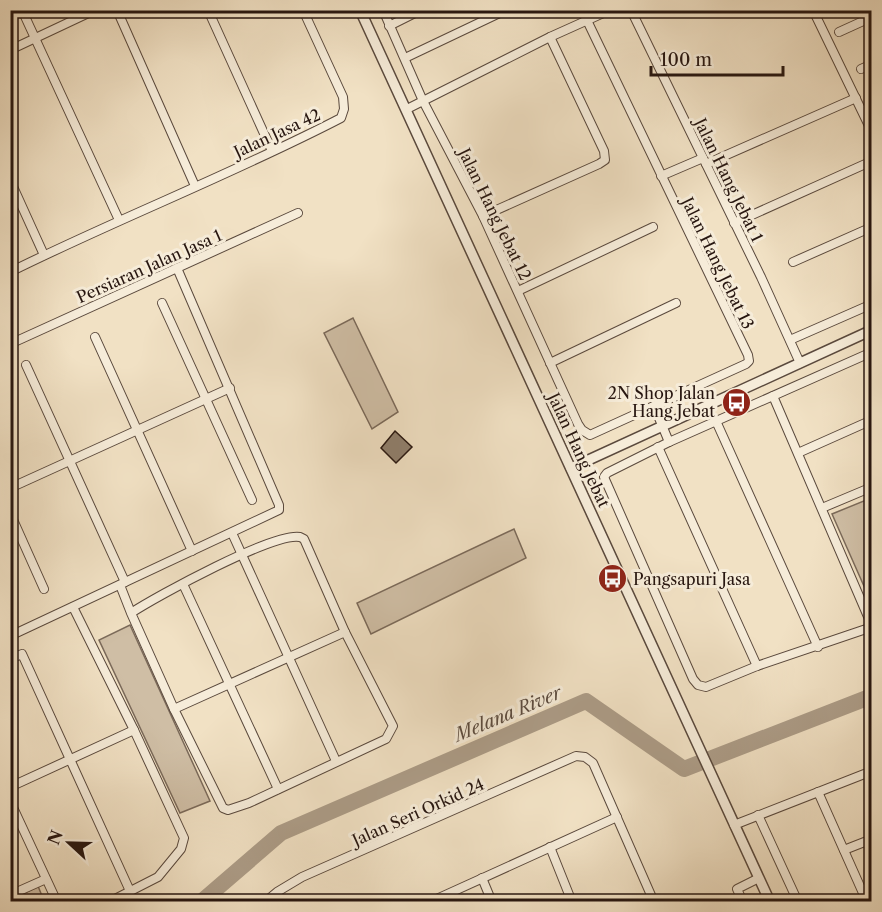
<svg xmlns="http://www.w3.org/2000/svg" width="882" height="912" font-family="'Libre Caslon Text',serif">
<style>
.green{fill:#cfbea5;stroke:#7b6a5a;stroke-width:1.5}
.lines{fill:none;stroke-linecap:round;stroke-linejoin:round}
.river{stroke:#ac9c87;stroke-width:16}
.building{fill:#90806e;stroke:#271610;stroke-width:1.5}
.minor-casing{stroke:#5a493d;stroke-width:10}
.tertiary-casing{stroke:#5a493d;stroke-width:12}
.minor{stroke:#f6ecd9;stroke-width:8}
.tertiary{stroke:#f6ecd9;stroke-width:9}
.labels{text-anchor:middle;stroke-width:6;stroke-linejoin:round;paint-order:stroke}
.street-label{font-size:16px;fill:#271610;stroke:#f6ecd9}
.poi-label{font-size:16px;fill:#271610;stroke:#f6ecd9;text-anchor:end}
.water-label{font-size:18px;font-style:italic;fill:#5c4c40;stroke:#f6ecd9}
</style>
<rect width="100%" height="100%" fill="#f1e1c4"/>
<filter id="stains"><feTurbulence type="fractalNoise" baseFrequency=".00333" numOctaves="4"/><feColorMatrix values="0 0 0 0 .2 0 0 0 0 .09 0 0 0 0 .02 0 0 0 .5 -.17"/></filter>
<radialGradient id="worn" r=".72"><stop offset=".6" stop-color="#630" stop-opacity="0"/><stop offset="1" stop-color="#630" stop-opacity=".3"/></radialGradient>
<g class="green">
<path d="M353 318 398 412 372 429 324 333Z"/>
<path d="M871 498V602L832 514Z"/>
<path d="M514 529 526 558 371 634 357 603Z"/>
<path d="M130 625 210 801 180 813 99 640Z"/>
<path d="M38 886 44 901 11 902V900Z"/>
</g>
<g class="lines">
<path class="river" d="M201 902 281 833 586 701 684 769 872 696"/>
</g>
<path class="building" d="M395 431 412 447 396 463 381 448Z"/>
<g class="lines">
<defs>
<g id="minor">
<path d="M22 10 119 220"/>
<path d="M117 10 195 186"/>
<path d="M208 10 272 151"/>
<path d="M383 10 423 101 483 216 578 424 582 430 590 435 746 364 749 361 748 355 582 10"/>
<path d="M631 10 761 277 800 363"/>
<path d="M813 10 872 132"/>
<path d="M389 26 421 10"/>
<path d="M839 32 872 17"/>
<path d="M10 50 95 10"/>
<path d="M405 58 506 10"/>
<path d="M861 69 872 64"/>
<path d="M407 109 550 37 610 10"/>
<path d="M706 164 856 98"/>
<path d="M661 176 703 158"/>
<path d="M10 180 44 255"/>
<path d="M483 216 599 164 605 160 604 151 550 37"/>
<path d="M734 223 872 161"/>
<path d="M793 262 872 227"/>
<path d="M10 272C119 218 233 174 341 118L344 109 343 97 303 10"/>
<path d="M518 291 653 227"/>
<path d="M162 303 252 500"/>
<path d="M95 337 192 551"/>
<path d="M790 340 872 304"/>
<path d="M10 344 298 213"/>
<path d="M872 352 669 442 607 473 604 477 693 679 698 685 706 687 757 666 872 627"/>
<path d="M550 363 676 303"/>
<path d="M26 365 125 582"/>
<path d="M773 396 872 626"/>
<path d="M654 406 669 442"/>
<path d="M716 421 818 647"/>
<path d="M658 447 757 666"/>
<path d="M798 453 872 420"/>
<path d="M10 488 230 388"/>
<path d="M822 508 872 487"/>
<path d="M10 513 44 589"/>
<path d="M232 533 336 761"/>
<path d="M183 584 278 789"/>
<path d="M120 585 131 613 174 709 223 808 228 810 249 803 386 739 393 726 345 632 304 539 300 537C274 532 157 596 131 613"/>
<path d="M73 607 134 730 184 838 181 849 158 877 109 902"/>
<path d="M10 636 279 510V505L177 268"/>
<path d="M10 659 22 654 130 891"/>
<path d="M174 709 345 632"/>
<path d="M10 787 134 730"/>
<path d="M818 792 867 902"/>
<path d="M10 801 57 902"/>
<path d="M758 815 798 902"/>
<path d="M734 825 872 771"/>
<path d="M550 847 572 902"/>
<path d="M844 850 872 839"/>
<path d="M482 878 492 902"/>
<path d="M10 895 46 879"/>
<path d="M265 902 277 892 302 877 576 756 585 757 593 763 654 902"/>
<path d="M430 902 617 817"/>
<path d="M743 902 737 889 759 878"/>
</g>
<g id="tertiary">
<path d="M360 10 770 902"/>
<path d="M571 468 872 330"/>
</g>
</defs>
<use href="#minor" class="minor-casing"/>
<use href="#tertiary" class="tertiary-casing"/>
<use href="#minor" class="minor"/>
<use href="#tertiary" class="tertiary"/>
</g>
<defs>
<symbol id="bus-disc" viewBox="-11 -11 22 22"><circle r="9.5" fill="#8f2418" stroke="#f6ecd9"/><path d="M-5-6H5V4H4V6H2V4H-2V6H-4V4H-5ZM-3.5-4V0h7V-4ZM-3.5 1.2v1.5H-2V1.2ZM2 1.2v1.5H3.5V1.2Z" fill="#fff"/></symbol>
</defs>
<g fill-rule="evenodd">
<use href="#bus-disc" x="720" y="386" width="33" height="33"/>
<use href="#bus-disc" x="596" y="562" width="33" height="33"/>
</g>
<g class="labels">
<g class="street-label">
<text transform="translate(277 133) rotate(-25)" y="6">Jalan Jasa 42</text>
<text transform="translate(729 180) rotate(64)" y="6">Jalan Hang Jebat 1</text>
<text transform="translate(495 214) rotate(64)" y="6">Jalan Hang Jebat 12</text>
<text transform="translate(718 263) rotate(64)" y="6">Jalan Hang Jebat 13</text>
<text transform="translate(149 266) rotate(-24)" y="6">Persiaran Jalan Jasa 1</text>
<text transform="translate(579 450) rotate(65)" y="6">Jalan Hang Jebat</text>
<text transform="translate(418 812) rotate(-24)" y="6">Jalan Seri Orkid 24</text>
</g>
<g class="poi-label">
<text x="715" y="399">2N Shop Jalan<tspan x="715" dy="18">Hang Jebat</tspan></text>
<text x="633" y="585" text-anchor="start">Pangsapuri Jasa</text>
</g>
<g class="water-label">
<text transform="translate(508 714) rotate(-23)" y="6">Melana River</text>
</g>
</g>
<rect width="882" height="912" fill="none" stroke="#f1e1c4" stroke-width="36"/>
<rect x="12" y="12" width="858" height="888" fill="none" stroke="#271610" stroke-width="3"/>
<rect x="18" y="18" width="846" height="876" fill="none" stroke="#271610" stroke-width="1.5"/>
<g transform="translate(69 843) rotate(292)" stroke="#f6ecd9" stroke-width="4.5" paint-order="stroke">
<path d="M0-4.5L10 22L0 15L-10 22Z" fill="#271610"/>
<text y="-9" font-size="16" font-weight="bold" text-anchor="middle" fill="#271610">N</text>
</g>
<path d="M651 66v9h132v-9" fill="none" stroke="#271610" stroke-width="3"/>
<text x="660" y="66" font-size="18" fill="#271610" stroke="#f6ecd9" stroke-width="4.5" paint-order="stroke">100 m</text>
<rect width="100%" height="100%" filter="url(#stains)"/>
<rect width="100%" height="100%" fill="url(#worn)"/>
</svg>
